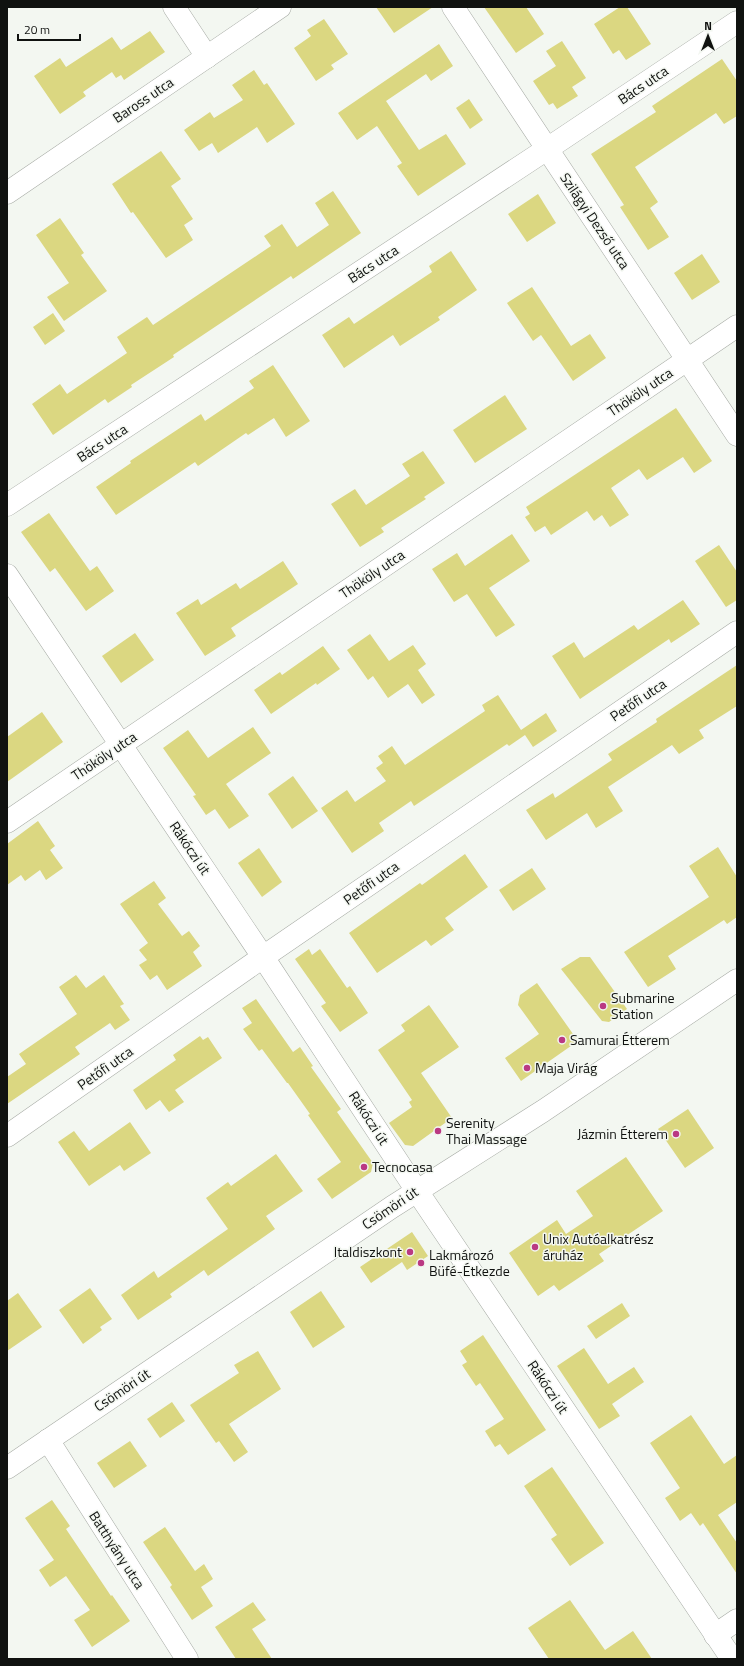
<svg xmlns="http://www.w3.org/2000/svg" width="744" height="1666" font-family="'Titillium Web',sans-serif">
<style>
.building{fill:#dbd781}
.lines{fill:none;stroke-linecap:round;stroke-linejoin:round}
.street-casing{stroke:#a7aba5;stroke-width:23}
.secondary-casing{stroke:#a7aba5;stroke-width:23}
.street{stroke:#fff;stroke-width:22}
.secondary{stroke:#fff;stroke-width:22}
.poi-dot{fill:#ba3983;stroke:#f3f7f1;stroke-width:1.5}
.labels{text-anchor:middle;stroke-width:3;stroke-linejoin:round;paint-order:stroke}
.street-label{font-size:14px;fill:#101210;stroke:#f3f7f1}
.poi-label{font-size:14px;fill:#101210;stroke:#f3f7f1;text-anchor:start}
</style>
<rect width="100%" height="100%" fill="#f3f7f1"/>
<g class="building">
<path d="M376 7H433L394 33Z"/>
<path d="M484 7H526L544 34 516 53Z"/>
<path d="M620 7H627L651 44 626 60 619 50 613 54 594 24Z"/>
<path d="M324 19 348 54 331 65 334 69 316 81 294 48 311 36 307 30Z"/>
<path d="M150 31 165 52 124 80 121 75 116 78 112 72 83 92 86 96 60 114 34 76 60 58 66 67 112 37 121 50Z"/>
<path d="M562 41 586 78 572 87 578 96 557 109 553 103 549 105 533 81 556 66 546 51Z"/>
<path d="M439 44 453 66 431 81 426 74 386 101 419 150 446 134 466 164 418 196 397 166 402 163 377 126 357 140 338 113Z"/>
<path d="M722 59 737 81V116L724 124 716 113 635 167 658 202 650 208 669 237 648 250 620 207 624 205 591 154 656 112 652 106Z"/>
<path d="M254 70 264 85 267 83 295 124 267 143 257 127 218 153 212 143 199 151 184 130 210 112 214 118 243 100 232 85Z"/>
<path d="M469 99 483 120 470 129 456 108Z"/>
<path d="M161 151 181 179 171 186 193 219 184 225 193 240 166 258 133 212 131 213 112 184Z"/>
<path d="M333 191 361 233 293 279 291 276 173 355 174 357 131 385 132 387 108 403 105 399 53 435 32 404 60 384 67 394 127 353 117 337 147 317 153 325 271 246 264 236 282 224 297 247 329 225 315 203Z"/>
<path d="M538 194 556 223 527 242 508 214Z"/>
<path d="M60 218 84 253 81 255 107 291 64 321 47 297 69 283 36 235Z"/>
<path d="M451 251 477 290 438 317 440 320 400 346 393 335 344 368 322 335 349 317 354 324 432 272 429 266Z"/>
<path d="M702 254 720 282 692 300 674 273Z"/>
<path d="M532 287 571 346 590 334 606 358 573 381 541 335 533 341 507 303Z"/>
<path d="M53 313 65 331 45 345 33 327Z"/>
<path d="M273 365 310 421 286 437 274 418 248 435 246 433 198 466 195 462 116 515 96 487 131 463 130 461 201 414 205 421 254 388 249 381Z"/>
<path d="M505 395 527 429 475 463 453 430Z"/>
<path d="M676 408 712 461 694 473 683 457 647 480 639 469 611 488 629 515 610 527 602 515 594 521 587 511 551 535 545 526 535 532 525 517 530 514 526 507Z"/>
<path d="M423 451 445 483 424 497 426 499 381 528 384 532 360 547 331 504 355 489 366 505 410 476 402 464Z"/>
<path d="M49 513 90 571 97 566 114 591 86 611 55 568 50 572 21 532Z"/>
<path d="M512 534 530 561 489 588 515 625 496 637 467 594 454 602 432 569 457 553 465 566Z"/>
<path d="M719 545 737 572V600L726 607 695 561Z"/>
<path d="M283 561 298 584 231 628 236 636 205 656 176 613 198 599 201 605 236 583 240 589Z"/>
<path d="M683 600 700 624 671 643 669 639 580 699 552 656 574 642 584 658 634 625 638 630Z"/>
<path d="M135 633 154 660 121 683 102 656Z"/>
<path d="M370 634 389 661 413 645 426 664 418 670 435 695 422 704 408 684 388 698 373 676 368 680 347 650Z"/>
<path d="M323 646 340 669 317 685 316 683 271 714 254 690 280 672 282 675Z"/>
<path d="M737 665V706L699 730 704 738 679 754 672 745 608 787 623 811 596 828 587 813 546 840 526 810 553 793 555 798 612 760 608 754 657 722 656 719Z"/>
<path d="M498 695 521 730 546 713 557 731 533 747 525 735 509 746 507 744 414 806 411 801 379 823 384 831 352 853 321 808 347 790 355 802 386 781 376 768 383 763 378 756 392 746 405 765 485 711 482 705Z"/>
<path d="M42 712 63 742 7 782V737Z"/>
<path d="M253 727 271 753 226 784 249 816 229 829 215 809 206 815 193 796 196 795 163 748 188 730 208 758Z"/>
<path d="M293 776 318 811 292 829 268 794Z"/>
<path d="M38 821 55 846 50 850 63 868 46 880 40 870 25 881 21 875 7 885V844Z"/>
<path d="M718 847 737 877V917L727 924 724 920 668 956 676 969 648 987 624 952 709 897 689 866Z"/>
<path d="M259 848 282 882 262 897 238 863Z"/>
<path d="M465 854 488 887 445 918 454 930 431 946 426 940 377 973 349 933 420 883 422 885Z"/>
<path d="M532 868 546 889 513 911 499 890Z"/>
<path d="M154 881 166 898 158 904 182 936 189 931 200 946 193 952 202 966 167 990 157 975 150 980 139 965 147 960 139 950 148 943 120 904Z"/>
<path d="M309 949 312 955 320 949 347 988 350 986 368 1013 340 1032 321 1006 326 1003 295 959Z"/>
<path d="M580 957H590L627 1009 609 1022 602 1021 561 969Z"/>
<path d="M76 975 86 988 104 975 124 1004 120 1006 130 1020 115 1030 110 1023 75 1047 80 1054 7 1104V1077L26 1064 19 1054 77 1014 59 987Z"/>
<path d="M537 983 578 1041 521 1081 505 1058 539 1034 518 1005 520 995Z"/>
<path d="M256 999 293 1052 300 1047 313 1066 311 1067 341 1109 337 1112 373 1163 371 1172 332 1199 317 1179 341 1162 308 1115 310 1114 288 1083H287L262 1049 259 1051 243 1029 252 1023 242 1008Z"/>
<path d="M429 1005 459 1047 421 1073 452 1118 413 1146 405 1145 389 1123 412 1107 409 1102 412 1100 378 1050 405 1031 401 1025Z"/>
<path d="M200 1036 203 1040 208 1037 222 1058 175 1090 184 1102 169 1112 160 1100 146 1110 133 1090 176 1060 173 1055Z"/>
<path d="M688 1109 714 1148 685 1168 658 1129Z"/>
<path d="M130 1122 151 1153 124 1171 120 1165 89 1186 58 1142 74 1131 89 1151Z"/>
<path d="M276 1154 303 1191 266 1216 275 1229 208 1276 204 1270 170 1294 172 1297 138 1320 121 1295 154 1271 158 1278 228 1229 206 1198 228 1182 231 1186Z"/>
<path d="M626 1157 663 1211 599 1254 604 1261 559 1291 554 1285 538 1296 509 1253 557 1220 566 1234 593 1216 576 1191Z"/>
<path d="M412 1232 428 1256 407 1270 402 1262 371 1283 360 1267Z"/>
<path d="M90 1288 112 1319 100 1327 102 1330 83 1344 59 1310Z"/>
<path d="M321 1291 345 1327 313 1348 290 1312Z"/>
<path d="M18 1293 42 1327 7 1351V1301Z"/>
<path d="M622 1303 630 1316 596 1339 587 1326Z"/>
<path d="M483 1335 546 1430 508 1455 500 1444 495 1447 485 1431 504 1419 480 1383 476 1386 462 1365 467 1362 460 1351Z"/>
<path d="M584 1348 608 1384 634 1367 644 1382 612 1404 620 1416 599 1429 557 1366Z"/>
<path d="M258 1351 281 1389 229 1424 248 1452 234 1462 219 1441 216 1443 190 1405 239 1373 234 1365Z"/>
<path d="M172 1402 185 1421 160 1438 147 1419Z"/>
<path d="M691 1415 724 1464 737 1455V1502L718 1515 737 1543V1574L703 1523 700 1526 691 1513 680 1521 665 1498 680 1488 650 1443Z"/>
<path d="M130 1441 147 1466 114 1488 97 1463Z"/>
<path d="M552 1467 604 1543 570 1566 551 1539 557 1535 524 1486Z"/>
<path d="M52 1500 70 1526 66 1529 111 1596 112 1595 130 1621 92 1647 74 1620 90 1610 66 1576 50 1587 39 1570 54 1560 25 1518Z"/>
<path d="M165 1527 195 1571 204 1564 213 1579 201 1587 213 1606 192 1620 170 1587 172 1585 143 1542Z"/>
<path d="M570 1600 605 1650 633 1631 652 1659H549L528 1628Z"/>
<path d="M253 1602 266 1620 252 1629 272 1659H236L215 1627Z"/>
</g>
<g class="lines">
<defs>
<g id="street">
<path d="M174 7 207 57"/>
<path d="M453 7 737 435"/>
<path d="M7 193 280 7"/>
<path d="M7 505 547 149 737 22"/>
<path d="M7 822 737 326"/>
<path d="M7 1136 263 957 737 632"/>
<path d="M417 1191 732 1659"/>
<path d="M715 1635 737 1620"/>
</g>
<g id="secondary">
<path d="M7 575 263 957 417 1191"/>
<path d="M48 1440 187 1659"/>
<path d="M7 1468 392 1207 543 1111 737 980"/>
</g>
</defs>
<use href="#street" class="street-casing"/>
<use href="#secondary" class="secondary-casing"/>
<use href="#street" class="street"/>
<use href="#secondary" class="secondary"/>
</g>
<g class="poi-dot">
<circle cx="603" cy="1006" r="4"/>
<circle cx="562" cy="1040" r="4"/>
<circle cx="527" cy="1068" r="4"/>
<circle cx="438" cy="1131" r="4"/>
<circle cx="676" cy="1134" r="4"/>
<circle cx="364" cy="1167" r="4"/>
<circle cx="535" cy="1247" r="4"/>
<circle cx="410" cy="1252" r="4"/>
<circle cx="421" cy="1263" r="4"/>
</g>
<g class="labels">
<g class="street-label">
<text transform="translate(643 85) rotate(-34)" y="5">Bács utca</text>
<text transform="translate(143 100) rotate(-34)" y="5">Baross utca</text>
<text transform="translate(595 221) rotate(56)" y="5">Szilágyi Dezső utca</text>
<text transform="translate(373 264) rotate(-33)" y="5">Bács utca</text>
<text transform="translate(640 392) rotate(-34)" y="5">Thököly utca</text>
<text transform="translate(102 443) rotate(-33)" y="5">Bács utca</text>
<text transform="translate(372 574) rotate(-34)" y="5">Thököly utca</text>
<text transform="translate(638 700) rotate(-34)" y="5">Petőfi utca</text>
<text transform="translate(104 756) rotate(-34)" y="5">Thököly utca</text>
<text transform="translate(190 848) rotate(56)" y="5">Rákóczi út</text>
<text transform="translate(371 883) rotate(-35)" y="5">Petőfi utca</text>
<text transform="translate(105 1068) rotate(-35)" y="5">Petőfi utca</text>
<text transform="translate(369 1118) rotate(57)" y="5">Rákóczi út</text>
<text transform="translate(390 1208) rotate(-34)" y="5">Csömöri út</text>
<text transform="translate(548 1387) rotate(56)" y="5">Rákóczi út</text>
<text transform="translate(122 1390) rotate(-34)" y="5">Csömöri út</text>
<text transform="translate(117 1550) rotate(57)" y="5">Batthyány utca</text>
</g>
<g class="poi-label">
<text x="611" y="1003">Submarine<tspan x="611" dy="16">Station</tspan></text>
<text x="570" y="1045">Samurai Étterem</text>
<text x="535" y="1073">Maja Virág</text>
<text x="446" y="1128">Serenity<tspan x="446" dy="16">Thai Massage</tspan></text>
<text x="668" y="1139" text-anchor="end">Jázmin Étterem</text>
<text x="372" y="1172">Tecnocasa</text>
<text x="543" y="1244">Unix Autóalkatrész<tspan x="543" dy="16">áruház</tspan></text>
<text x="402" y="1257" text-anchor="end">Italdiszkont</text>
<text x="429" y="1260">Lakmározó<tspan x="429" dy="16">Büfé-Étkezde</tspan></text>
</g>
</g>
<rect width="744" height="1666" fill="none" stroke="#101210" stroke-width="16"/>
<g transform="translate(708 36)" stroke="#f3f7f1" stroke-width="3" paint-order="stroke">
<path d="M0-3L7 15L0 10L-7 15Z" fill="#101210"/>
<text y="-6" font-size="11" font-weight="bold" text-anchor="middle" fill="#101210">N</text>
</g>
<path d="M18 34v6h62v-6" fill="none" stroke="#101210" stroke-width="2"/>
<text x="24" y="34" font-size="12" fill="#101210" stroke="#f3f7f1" stroke-width="3" paint-order="stroke">20 m</text>
</svg>
